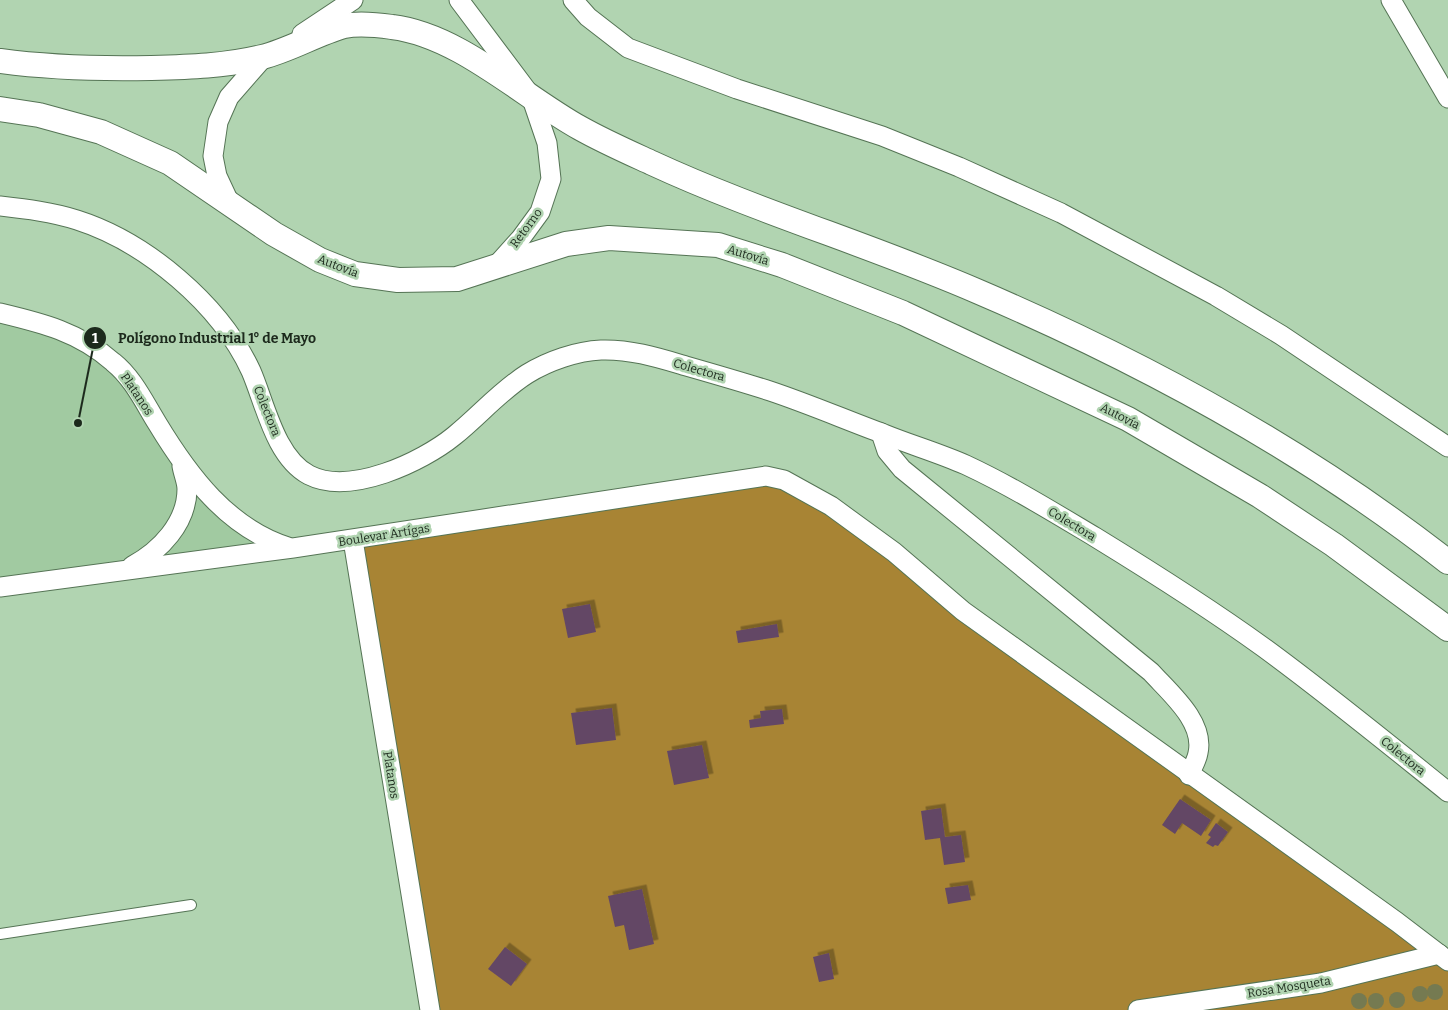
<svg xmlns="http://www.w3.org/2000/svg" width="1448" height="1010" font-family="Bitter,serif">
<style>
.built{fill:#a1caa1}
.forest{fill:#a88434}
.building{fill:#644765;filter:url(#shadow)}
.lines{fill:none;stroke-linecap:round;stroke-linejoin:round}
.service-casing{stroke:#557455;stroke-width:12}
.minor-casing{stroke:#557455;stroke-width:21}
.tertiary-casing{stroke:#557455;stroke-width:26}
.service{stroke:#fff;stroke-width:10}
.minor{stroke:#fff;stroke-width:19}
.tertiary{stroke:#fff;stroke-width:24}
.tree{fill:#757a51}
.labels{text-anchor:middle;stroke-width:5;stroke-linejoin:round;paint-order:stroke}
.street-label{font-size:12px;fill:#1c291c;stroke:#b1d4b1}
.leader{fill:none;stroke:#1c291c;stroke-width:2}
.callout-dot{fill:#1c291c;stroke:#b1d4b1;stroke-width:2}
.mark-label{font-size:15px;text-anchor:middle;font-weight:bold;fill:#fff}
.callout-label{font-size:14px;text-anchor:middle;font-weight:bold;fill:#1c291c;stroke:#b1d4b1;stroke-width:5;stroke-linejoin:round;paint-order:stroke}
</style>
<defs>
<filter id="shadow"><feDropShadow dx="4.5" dy="-4.5" stdDeviation="0" flood-color="#0004"/></filter>
</defs>
<rect width="100%" height="100%" fill="#b1d4b1"/>
<path class="built" d="M0 313 114 362 202 487 293 548 0 587Z"/>
<path class="forest" d="M784 480 1448 961V1010H430L353 540Z"/>
<g class="building">
<path d="M590 604 596 632 568 638 562 609Z"/>
<path d="M777 624 779 637 738 643 736 631Z"/>
<path d="M612 708 616 740 576 745 571 713Z"/>
<path d="M782 709 784 724 750 728 749 720 761 718 760 711Z"/>
<path d="M702 745 709 778 674 785 667 751Z"/>
<path d="M1180 799 1211 820 1201 836 1182 823 1175 834 1162 825Z"/>
<path d="M941 808 945 837 961 835 965 862 944 865 940 838 925 840 921 811Z"/>
<path d="M1216 823 1228 832 1218 846 1215 845 1213 847 1206 843 1211 837 1208 835Z"/>
<path d="M968 885 971 900 948 904 945 888Z"/>
<path d="M642 889 654 944 629 950 624 925 615 927 608 896Z"/>
<path d="M505 947 527 964 511 986 488 969Z"/>
<path d="M829 953 834 979 819 982 813 957Z"/>
</g>
<g class="lines">
<defs>
<path id="service" d="M0 934 191 905"/>
<g id="minor">
<path d="M459 0 531 96 547 143 551 179 540 212 521 238 495 267"/>
<path d="M573 0 588 17 628 48 737 89 882 136 959 167 1061 213 1216 296 1281 335 1448 447"/>
<path d="M1391 0 1448 98"/>
<path d="M302 34 353 0"/>
<path d="M0 206C26 209 52 212 77 220 146 242 220 304 251 371 265 403 275 457 309 475 350 496 422 462 454 436 479 416 500 391 527 374 548 361 577 351 601 350 631 349 659 358 686 366 714 374 742 382 770 391 809 404 846 420 884 434 911 445 939 453 966 465 1011 486 1053 512 1095 537 1152 572 1209 608 1263 647 1326 693 1387 743 1448 792"/>
<path d="M231 206 217 176 213 156 218 122 229 97 264 57 270 53"/>
<path d="M0 313C42 323 79 332 113 362 133 378 144 402 157 423 189 476 228 528 288 547"/>
<path d="M881 433 887 451 902 469 1151 672C1170 693 1205 722 1198 753 1197 760 1192 768 1189 775"/>
<path d="M353 540 430 1010"/>
<path d="M132 566C160 551 187 523 187 489 187 482 183 473 182 466"/>
<path d="M0 587 293 548 766 476 784 480 831 506 894 552 963 611 1397 922 1448 961"/>
<path d="M1138 1010 1321 983 1439 954"/>
</g>
<g id="tertiary">
<path d="M0 61C51 68 100 69 151 68 188 67 226 66 262 57 290 50 316 34 344 26 358 23 378 25 392 27 459 35 522 96 580 128 603 141 628 152 652 163 758 212 871 245 979 292 1145 363 1305 450 1448 562"/>
<path d="M0 109 39 115 101 132 170 163 274 234 320 260 355 274 398 280 457 279 566 244 609 238 718 245 782 265 903 313 1128 419 1260 496 1334 545 1448 629"/>
</g>
</defs>
<use href="#service" class="service-casing"/>
<use href="#minor" class="minor-casing"/>
<use href="#tertiary" class="tertiary-casing"/>
<use href="#service" class="service"/>
<use href="#minor" class="minor"/>
<use href="#tertiary" class="tertiary"/>
</g>
<g class="tree">
<circle cx="1435" cy="992" r="8"/>
<circle cx="1420" cy="994" r="8"/>
<circle cx="1397" cy="1000" r="8"/>
<circle cx="1359" cy="1001" r="8"/>
<circle cx="1376" cy="1001" r="8"/>
</g>
<g class="labels">
<g class="street-label">
<text transform="translate(526 228) rotate(-54)" y="4">Retorno</text>
<text transform="translate(748 255) rotate(17)" y="4">Autovía</text>
<text transform="translate(338 266) rotate(21)" y="4">Autovía</text>
<text transform="translate(699 370) rotate(16)" y="4">Colectora</text>
<text transform="translate(137 394) rotate(56)" y="4">Platanos</text>
<text transform="translate(267 411) rotate(68)" y="4">Colectora</text>
<text transform="translate(1120 416) rotate(27)" y="4">Autovía</text>
<text transform="translate(1072 524) rotate(31)" y="4">Colectora</text>
<text transform="translate(384 535) rotate(-9)" y="4">Boulevar Artígas</text>
<text transform="translate(1403 756) rotate(39)" y="4">Colectora</text>
<text transform="translate(391 775) rotate(81)" y="4">Platanos</text>
<text transform="translate(1289 987) rotate(-9)" y="4">Rosa Mosqueta</text>
</g>
</g>
<path class="leader" d="M78 423L95 338"/>
<g class="callout-dot">
<circle cx="78" cy="423" r="5"/>
<circle cx="95" cy="338" r="12"/>
</g>
<g class="mark-label">
<text x="95" y="343">1</text>
</g>
<g class="callout-label">
<text x="217" y="343">Polígono Industrial 1° de Mayo</text>
</g>
</svg>
